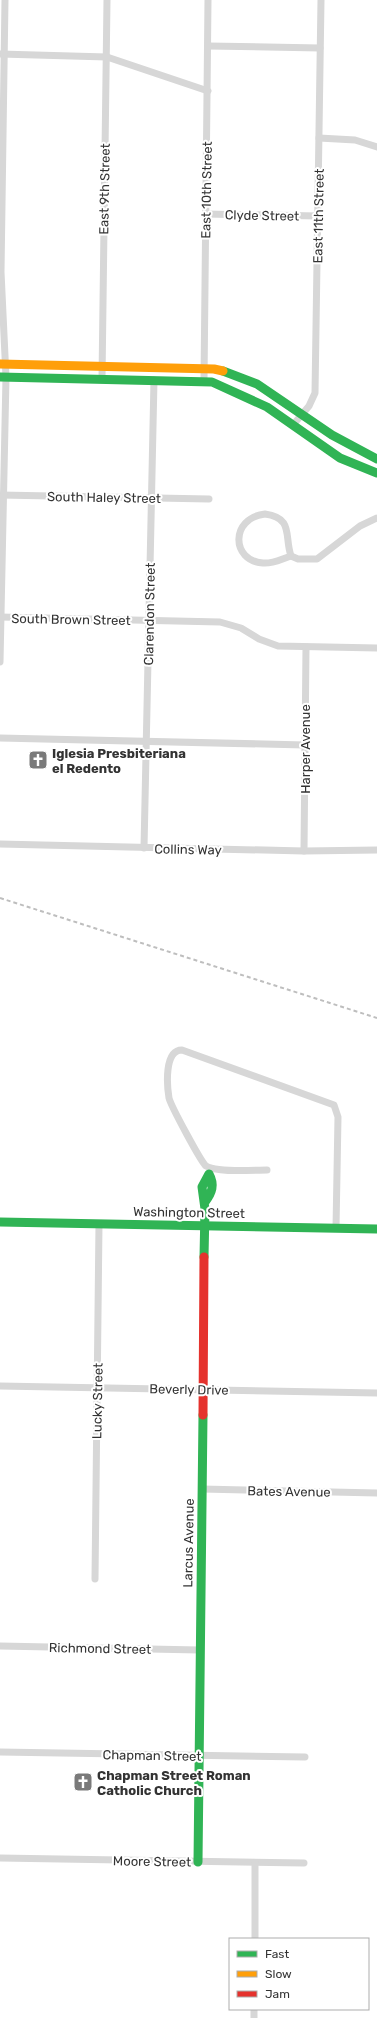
<svg xmlns="http://www.w3.org/2000/svg" width="377" height="2018" font-family="Rubik,sans-serif">
<style>
.lines{fill:none;stroke-linecap:round;stroke-linejoin:round}
.street{stroke:#d7d7d7;stroke-width:7}
.fast{stroke:#30b455;stroke-width:9}
.slow{stroke:#ff9f0a;stroke-width:9}
.jam{stroke:#e5322d;stroke-width:9}
.rail{stroke:#bebebe;stroke-width:2;stroke-dasharray:4 3;stroke-linecap:butt}
.labels{text-anchor:middle;stroke-width:4;stroke-linejoin:round;paint-order:stroke}
.street-label{font-size:13px;fill:#333;stroke:#fff}
.poi-label{font-size:13px;font-weight:bold;fill:#333;stroke:#fff;text-anchor:start}
</style>
<rect width="100%" height="100%" fill="#fff"/>
<g class="lines">
<g class="street">
<path d="M208 46 320 48"/>
<path d="M0 54 107 57 208 91"/>
<path d="M319 138 355 140 377 147"/>
<path d="M205 214 318 216"/>
<path d="M102 379 107 0"/>
<path d="M204 381 208 0"/>
<path d="M293 425 309 406 315 393 321 0"/>
<path d="M0 495 209 499"/>
<path d="M265 514C294 518 284 536 291 556 281 559 273 564 263 563 231 561 230 518 265 514Z"/>
<path d="M291 556 298 559H317L360 526 377 518"/>
<path d="M0 617 220 622 241 628 259 639 278 646 377 648"/>
<path d="M0 662 6 377 1 272 5 0"/>
<path d="M0 738 305 745"/>
<path d="M0 844 304 851 377 850"/>
<path d="M144 848 154 380"/>
<path d="M304 851 306 647"/>
<path d="M267 1170C252 1170 218 1173 206 1166 201 1162 171 1106 169 1098 167 1086 164 1050 182 1050L334 1105 338 1117 336 1228"/>
<path d="M0 1386 377 1393"/>
<path d="M202 1489 377 1493"/>
<path d="M95 1579 99 1224"/>
<path d="M0 1646 199 1650"/>
<path d="M0 1752 305 1757"/>
<path d="M0 1858 304 1863"/>
<path d="M255 1939V1863"/>
<path d="M254 2018V2009"/>
</g>
<g class="fast">
<path d="M223 371 257 384 332 435 377 459"/>
<path d="M0 377 212 382 267 407 340 458 377 473"/>
<path d="M0 1222 377 1229"/>
<path d="M204 1257 205 1209 202 1187 209 1174C215 1185 212 1193 205 1202"/>
<path d="M198 1862 203 1415"/>
</g>
<path class="slow" d="M0 364 214 369 223 371"/>
<path class="jam" d="M203 1415 204 1257"/>
<path class="rail" d="M0 898 377 1018"/>
</g>
<defs>
<symbol id="church-square" viewBox="-11 -11 22 22"><rect x="-9" y="-9" width="18" height="18" rx="4" fill="#7a7a7a" stroke="#fff"/><path d="M-1.2-6h2.4v3.5h3.3v2.4h-3.3V6h-2.4V-.1h-3.3v-2.4h3.3Z" fill="#fff"/></symbol>
</defs>
<g fill-rule="evenodd">
<use href="#church-square" x="27" y="749" width="22" height="22"/>
<use href="#church-square" x="72" y="1771" width="22" height="22"/>
</g>
<g class="labels">
<g class="street-label">
<text transform="translate(104 189) rotate(-89)" y="5">East 9th Street</text>
<text transform="translate(206 190) rotate(-89)" y="5">East 10th Street</text>
<text transform="translate(262 215) rotate(1)" y="5">Clyde Street</text>
<text transform="translate(318 216) rotate(-89)" y="5">East 11th Street</text>
<text transform="translate(104 497) rotate(1)" y="5">South Haley Street</text>
<text transform="translate(149 614) rotate(-89)" y="5">Clarendon Street</text>
<text transform="translate(71 619) rotate(1)" y="5">South Brown Street</text>
<text transform="translate(305 749) rotate(-90)" y="5">Harper Avenue</text>
<text transform="translate(188 849) rotate(1)" y="5">Collins Way</text>
<text transform="translate(189 1212) rotate(1)" y="5">Washington Street</text>
<text transform="translate(189 1389) rotate(1)" y="5">Beverly Drive</text>
<text transform="translate(97 1401) rotate(-89)" y="5">Lucky Street</text>
<text transform="translate(289 1491) rotate(1)" y="5">Bates Avenue</text>
<text transform="translate(188 1543) rotate(-89)" y="5">Larcus Avenue</text>
<text transform="translate(100 1648) rotate(1)" y="5">Richmond Street</text>
<text transform="translate(152 1755) rotate(1)" y="5">Chapman Street</text>
<text transform="translate(152 1861) rotate(1)" y="5">Moore Street</text>
</g>
<g class="poi-label">
<text x="52" y="758">Iglesia Presbiteriana<tspan x="52" dy="15">el Redento</tspan></text>
<text x="97" y="1780">Chapman Street Roman<tspan x="97" dy="15">Catholic Church</tspan></text>
</g>
</g>
<rect x="229" y="1938" width="140" height="72" fill="#ffffff" stroke="#adadad"/>
<rect x="237" y="1951" width="20" height="6" fill="#30b455" stroke="#adadad"/>
<text x="265" y="1958" font-size="12" fill="#333333">Fast</text>
<rect x="237" y="1971" width="20" height="6" fill="#ff9f0a" stroke="#adadad"/>
<text x="265" y="1978" font-size="12" fill="#333333">Slow</text>
<rect x="237" y="1991" width="20" height="6" fill="#e5322d" stroke="#adadad"/>
<text x="265" y="1998" font-size="12" fill="#333333">Jam</text>
</svg>
